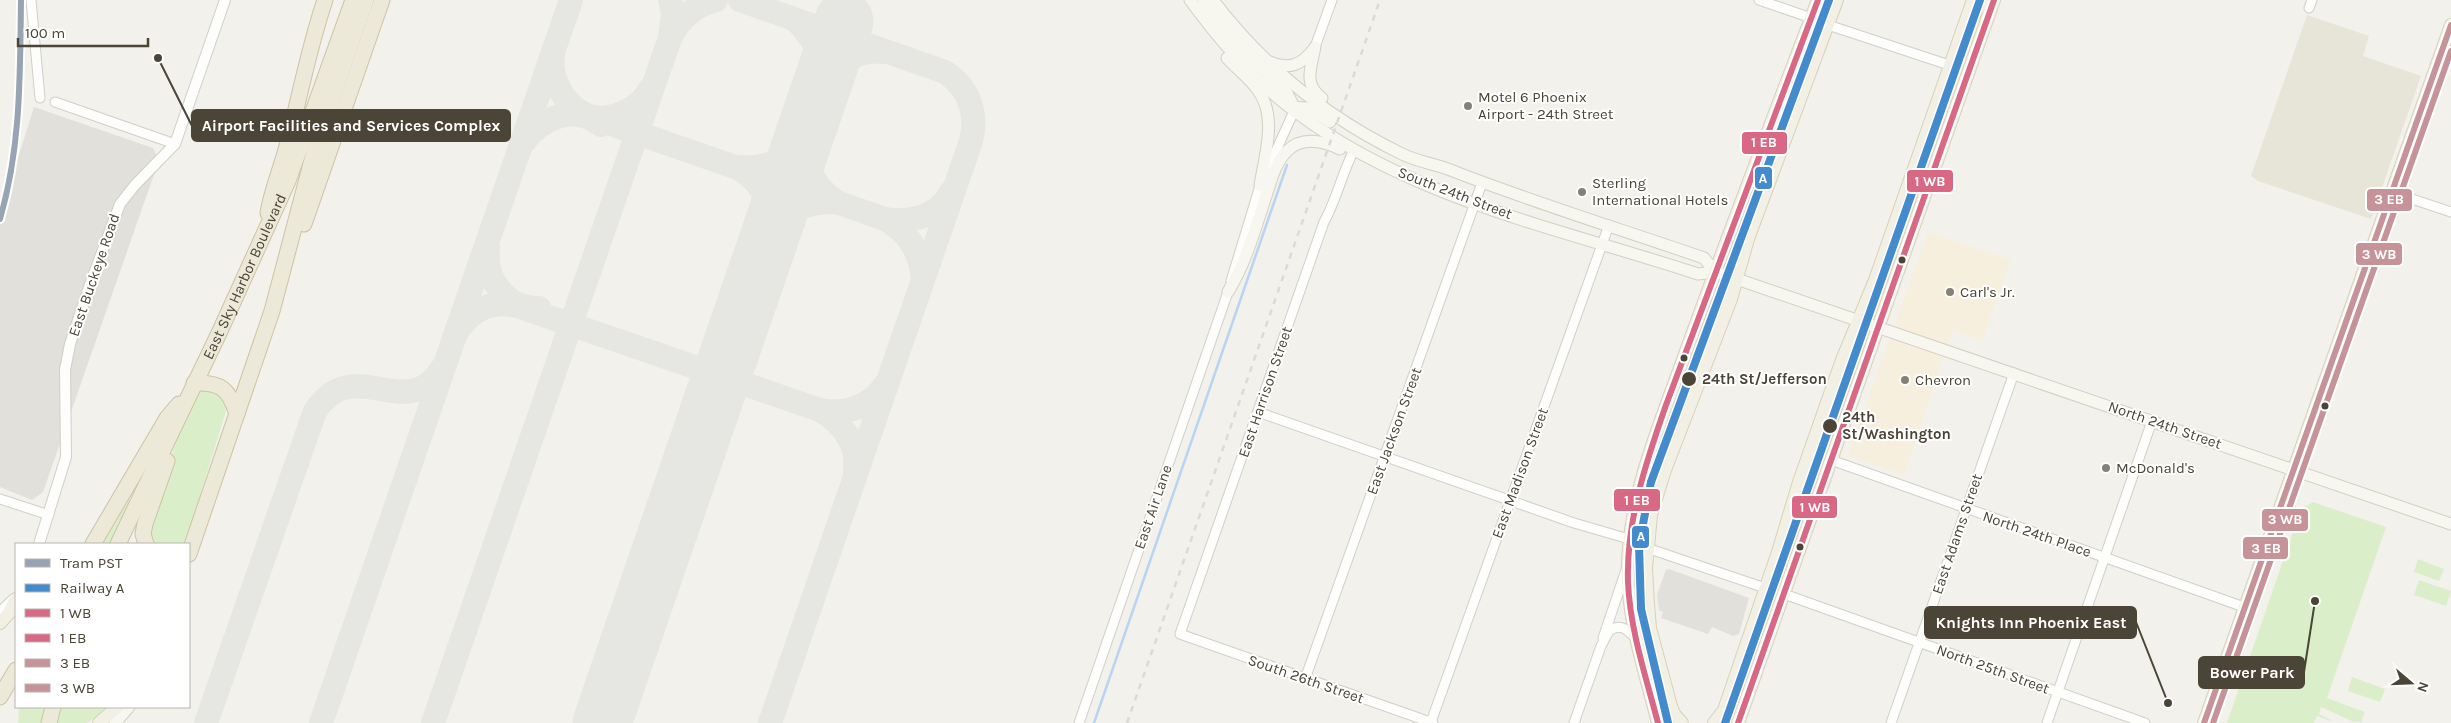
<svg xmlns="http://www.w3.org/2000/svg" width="2451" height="723" font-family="Karla,sans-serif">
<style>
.residential{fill:#e7e5d8}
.commercial{fill:#f6efdd}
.green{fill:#daefc9}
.parking{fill:#e1e0da}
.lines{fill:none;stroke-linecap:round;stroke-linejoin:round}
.stream{stroke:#b8d4f3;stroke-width:2.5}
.taxiway{stroke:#e6e6e2;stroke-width:24}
.runway{stroke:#e6e6e2;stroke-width:59}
.minor-casing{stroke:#d0cfc9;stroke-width:11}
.tertiary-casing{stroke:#d0cfc9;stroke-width:12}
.secondary-casing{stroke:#d2d0c2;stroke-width:13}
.primary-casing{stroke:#d6d2b7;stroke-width:14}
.motorway-casing{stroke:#ccc3a4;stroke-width:17}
.minor{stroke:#fdfdfc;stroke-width:9}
.tertiary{stroke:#fdfdfc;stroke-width:10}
.secondary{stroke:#f7f6ef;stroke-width:11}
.primary{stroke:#f2f0e4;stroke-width:12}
.motorway{stroke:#ede9d9;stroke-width:15}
.rail{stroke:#dadad9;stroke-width:2.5;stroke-dasharray:6 6;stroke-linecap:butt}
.bus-1-casing{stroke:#fff;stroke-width:10}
.bus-2-casing{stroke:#fff;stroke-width:10}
.bus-3-casing{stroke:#fff;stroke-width:10}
.bus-4-casing{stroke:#fff;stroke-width:10}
.bus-1{stroke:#d96885;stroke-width:6}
.bus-2{stroke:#d96885;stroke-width:6}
.bus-3{stroke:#c59398;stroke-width:6}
.bus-4{stroke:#c59398;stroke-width:6}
.rail-1-casing{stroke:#fff;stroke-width:11}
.rail-1{stroke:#448bcd;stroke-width:8}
.tram-1-casing{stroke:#fff;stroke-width:10}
.tram-1{stroke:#96a4b4;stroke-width:6}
.poi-dot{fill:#858175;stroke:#fff;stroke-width:2}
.bus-dot{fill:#4a4536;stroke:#fff;stroke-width:2}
.labels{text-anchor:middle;stroke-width:4;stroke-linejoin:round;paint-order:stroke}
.poi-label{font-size:15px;fill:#4a4536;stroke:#fff;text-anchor:start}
.street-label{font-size:15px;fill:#4a4536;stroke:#fff}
.stop-label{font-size:15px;font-weight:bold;fill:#4a4536;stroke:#fff;text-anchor:start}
.leader{fill:none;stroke:#4a4536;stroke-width:2}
.callout-dot{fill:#4a4536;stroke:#fff;stroke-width:2}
.callout{fill:#4a4536;stroke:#4a4536;stroke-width:2}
.callout-label{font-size:16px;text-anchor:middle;font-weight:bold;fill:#fff}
.line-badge{stroke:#fff;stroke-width:2}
.badge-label{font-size:14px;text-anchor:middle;font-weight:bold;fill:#fff}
</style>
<rect width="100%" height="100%" fill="#f2f1eb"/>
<path class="residential" d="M2307 15 2369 36 2363 56 2421 76 2371 219 2258 181 2251 176Z"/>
<path class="commercial" d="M1928 232 2011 260 1982 341 1952 331 1904 475 1848 456Z"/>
<g class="green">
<path d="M205 388 219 393 227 408 185 544H150L148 524 182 424 198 391Z"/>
<path d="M127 499 131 501 111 544H100Z"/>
<path d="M2313 502 2386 527 2327 698 2365 712 2361 722H2354L2321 707 2319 714 2331 720 2330 721 2317 716 2314 723H2227L2301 509Z"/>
<path d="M2418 559 2444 569 2439 581 2414 572Z"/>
<path d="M2419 580 2451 591 2446 606 2414 595Z"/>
<path d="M2352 677 2385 689 2380 702 2348 691Z"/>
<path d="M19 707H45L42 723H18Z"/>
<path d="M59 707H110L87 723H56Z"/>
</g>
<g class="parking">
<path d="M34 107 153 148 159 160 43 492 32 500 0 487V216Z"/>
<path d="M1669 569 1749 598 1739 634 1733 636 1712 627 1708 634 1661 618 1663 612 1659 610 1657 594 1666 570Z"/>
</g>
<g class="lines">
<path class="stream" d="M1094 723 1287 165"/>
<g class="taxiway">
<path d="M740 0 945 72C969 88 978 113 971 141L770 723"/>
<path d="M794 19C817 40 824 60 819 91"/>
<path d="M671 36C681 17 695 5 716 0"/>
<path d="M553 55C549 79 565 106 587 115 608 124 640 109 650 89"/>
<path d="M818 96C831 69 852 48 884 52"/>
<path d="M588 116 885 219C910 223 938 217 951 192"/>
<path d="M806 131C802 158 810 183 833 199"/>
<path d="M523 143C542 117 574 104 601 125"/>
<path d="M742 167C771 170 792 155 806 131"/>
<path d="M741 170C768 186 772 213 767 242"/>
<path d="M885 219C910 234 920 251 923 279"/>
<path d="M768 240C786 213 800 202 834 202"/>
<path d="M488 247C484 279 506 309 539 308"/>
<path d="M523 308 820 410C846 415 870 407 885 385"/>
<path d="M459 329C474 307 496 300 521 307"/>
<path d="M820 410C842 423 859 444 855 471"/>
<path d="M206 723 315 411C355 351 406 427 443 367"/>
<path d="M321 723 571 0"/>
<path d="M433 723 670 38 673 13 670 0"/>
</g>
<path class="runway" d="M602 723 844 21"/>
<defs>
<g id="minor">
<path d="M31 0 40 98"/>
<path d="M1759 0 1811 18"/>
<path d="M2309 8 2312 0"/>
<path d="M1828 25 1949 65"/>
<path d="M1315 47 1332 0"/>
<path d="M55 102 175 144"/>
<path d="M1354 150C1342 173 1337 199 1324 222L1180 634 1433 723"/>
<path d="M1268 175 1275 153 1294 111"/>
<path d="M2391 192 2451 212"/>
<path d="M1231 281 1262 179"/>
<path d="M1258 412 1574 523 1629 539"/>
<path d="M1831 460 2244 607"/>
<path d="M0 499 49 515"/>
<path d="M1647 548 1765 588"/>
<path d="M1784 594 2145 723"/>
<path d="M1603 638 1626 570"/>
<path d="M1305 679 1482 183"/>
<path d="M1431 722 1609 225"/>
<path d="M1079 723 1230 286"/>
<path d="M1574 723 1601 646 1609 631C1620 623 1627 629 1635 638"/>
<path d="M1891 723 2014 373"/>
<path d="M2047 723 2152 421"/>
</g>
<g id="tertiary">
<path d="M39 544 66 457 65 370 70 344 89 287 120 204 135 185 175 144 225 0"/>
<path d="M0 612 14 599"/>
</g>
<g id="secondary">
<path d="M1190 0C1220 41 1255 82 1296 112 1413 200 1562 229 1698 274L1715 272 1728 276 2451 524"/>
<path d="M1203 0 1239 46 1287 93 1294 107"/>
<path d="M1213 0C1263 66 1328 118 1402 154 1418 162 1436 164 1453 171 1535 203 1620 229 1704 258L1715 272"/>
<path d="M1315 47C1311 67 1303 85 1322 98"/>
<path d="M1227 58C1237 69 1249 78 1257 89 1278 115 1265 155 1260 185"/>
<path d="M1270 62C1290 70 1301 65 1314 49"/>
<path d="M1290 107 1308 108 1330 122"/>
<path d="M1228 292C1246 263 1255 229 1266 196 1271 181 1275 163 1287 151 1302 136 1323 141 1340 149"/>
<path d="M115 723 129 707"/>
</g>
<g id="primary">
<path d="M1972 18 1983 0"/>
<path d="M1776 126 1798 90"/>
<path d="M0 623 9 613 16 599"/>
<path d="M99 723 117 707"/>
<path d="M1658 723C1645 671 1626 617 1628 562 1631 489 1661 422 1685 354 1728 235 1773 118 1818 0"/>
<path d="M1682 723 1674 714 1671 706 1650 628 1648 604 1646 568 1651 515 1665 470 1731 299 1748 239 1837 0"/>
<path d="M1714 723 1724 710 1778 552 1799 482 1842 360 1875 280 1973 0"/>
<path d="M1738 723 1994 0"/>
<path d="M2204 723 2451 25"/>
</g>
<g id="motorway">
<path d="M268 213C272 188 282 167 288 142 300 95 309 47 325 0"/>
<path d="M304 224 382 0"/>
<path d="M194 383C221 382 229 389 237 414"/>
<path d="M93 544 167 418 179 404"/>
<path id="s1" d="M118 544 220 331 288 181 353 0"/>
<path d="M146 544 143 534 145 524 167 461"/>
<path d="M189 554 272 311 316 145 366 0"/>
<path d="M0 697 16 670"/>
<path d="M49 723 53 707"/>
</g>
</defs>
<use href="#minor" class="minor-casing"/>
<use href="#tertiary" class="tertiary-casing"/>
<use href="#secondary" class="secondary-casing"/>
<use href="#primary" class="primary-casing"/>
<use href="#motorway" class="motorway-casing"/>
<use href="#minor" class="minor"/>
<use href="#tertiary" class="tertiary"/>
<use href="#secondary" class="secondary"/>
<use href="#primary" class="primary"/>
<use href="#motorway" class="motorway"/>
<path class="rail" d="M1127 723 1380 0"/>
<defs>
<path id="bus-1" d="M1738 723 1994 0"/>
<path id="bus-2" d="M1658 723C1646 677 1630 630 1628 582 1626 521 1646 462 1666 405L1818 0"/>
<path id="bus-3" d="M2204 723 2451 25"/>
<path id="bus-4" d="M2213 723 2451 51"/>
</defs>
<use href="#bus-1" class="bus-1-casing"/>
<use href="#bus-2" class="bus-2-casing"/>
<use href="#bus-3" class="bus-3-casing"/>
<use href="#bus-4" class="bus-4-casing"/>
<use href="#bus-1" class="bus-1"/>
<use href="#bus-2" class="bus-2"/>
<use href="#bus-3" class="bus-3"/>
<use href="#bus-4" class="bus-4"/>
<defs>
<g id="rail-1">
<path d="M1668 723 1641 609 1639 545 1651 482 1829 0"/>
<path d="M1725 723 1980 0"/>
</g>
</defs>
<use href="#rail-1" class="rail-1-casing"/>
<use href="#rail-1" class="rail-1"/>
<defs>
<path id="tram-1" d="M0 219C21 147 20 75 21 0"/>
</defs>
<use href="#tram-1" class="tram-1-casing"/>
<use href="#tram-1" class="tram-1"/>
</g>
<g class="poi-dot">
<circle cx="1468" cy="106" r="5"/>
<circle cx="1582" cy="192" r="5"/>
<circle cx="1950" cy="292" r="5"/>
<circle cx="1905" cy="380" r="5"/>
<circle cx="2106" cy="468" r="5"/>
</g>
<g class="bus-dot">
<circle cx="1902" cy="260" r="4.5"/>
<circle cx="1684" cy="358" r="4.5"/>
<circle cx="1689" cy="379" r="8"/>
<circle cx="2325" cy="406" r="4.5"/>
<circle cx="1830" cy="426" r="8"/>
<circle cx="1800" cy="547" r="4.5"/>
</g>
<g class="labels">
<g class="poi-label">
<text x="1478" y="102">Motel 6 Phoenix<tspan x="1478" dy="17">Airport - 24th Street</tspan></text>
<text x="1592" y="188">Sterling<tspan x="1592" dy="17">International Hotels</tspan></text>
<text x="1960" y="297">Carl's Jr.</text>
<text x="1915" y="385">Chevron</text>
<text x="2116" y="473">McDonald's</text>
</g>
<g class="street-label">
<text transform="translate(1455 193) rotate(21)" y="5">South 24th Street</text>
<text transform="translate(94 275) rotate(-71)" y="5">East Buckeye Road</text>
<text dy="5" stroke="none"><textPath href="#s1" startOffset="296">East Sky Harbor Boulevard</textPath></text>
<text transform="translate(1265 392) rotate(-71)" y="5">East Harrison Street</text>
<text transform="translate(2165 425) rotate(19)" y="5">North 24th Street</text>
<text transform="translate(1394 431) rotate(-70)" y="5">East Jackson Street</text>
<text transform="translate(1520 473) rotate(-70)" y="5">East Madison Street</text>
<text transform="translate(1153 507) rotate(-71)" y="5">East Air Lane</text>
<text transform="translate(1957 534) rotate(-71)" y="5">East Adams Street</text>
<text transform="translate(2037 534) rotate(19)" y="5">North 24th Place</text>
<text transform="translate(1993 669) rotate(20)" y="5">North 25th Street</text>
<text transform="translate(1306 679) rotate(19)" y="5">South 26th Street</text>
</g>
<g class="stop-label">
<text x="1702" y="384">24th St/Jefferson</text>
<text x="1842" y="422">24th<tspan x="1842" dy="17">St/Washington</tspan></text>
</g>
</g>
<path class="leader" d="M158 58L192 126M2168 703L2136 622M2315 601L2304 672"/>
<g class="callout-dot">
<circle cx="158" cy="58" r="5"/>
<circle cx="2168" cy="703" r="5"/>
<circle cx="2315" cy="601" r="5"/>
</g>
<g class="callout">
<rect x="192" y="110" width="318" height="31" rx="5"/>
<rect x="1925" y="607" width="211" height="31" rx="5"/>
<rect x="2199" y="657" width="105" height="31" rx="5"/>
</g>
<g class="callout-label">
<text x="351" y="131">Airport Facilities and Services Complex</text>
<text x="2031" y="628">Knights Inn Phoenix East</text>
<text x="2252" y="678">Bower Park</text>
</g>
<g class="line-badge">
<rect x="1741" y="131" width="47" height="24" rx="5" fill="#d96885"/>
<rect x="1754" y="166" width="19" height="24" rx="5" fill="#448bcd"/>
<rect x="1906" y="169" width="48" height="24" rx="5" fill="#d96885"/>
<rect x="2366" y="188" width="47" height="24" rx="5" fill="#c59398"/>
<rect x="2355" y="242" width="48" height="24" rx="5" fill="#c59398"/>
<rect x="1613" y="488" width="48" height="24" rx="5" fill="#d96885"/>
<rect x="1791" y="495" width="47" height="24" rx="5" fill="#d96885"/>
<rect x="2261" y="508" width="48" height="24" rx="5" fill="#c59398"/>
<rect x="1631" y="525" width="19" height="24" rx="5" fill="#448bcd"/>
<rect x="2242" y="536" width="47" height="24" rx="5" fill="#c59398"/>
</g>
<g class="badge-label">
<text x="1764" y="147">1 EB</text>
<text x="1763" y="183">A</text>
<text x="1930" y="186">1 WB</text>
<text x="2389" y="204">3 EB</text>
<text x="2379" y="259">3 WB</text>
<text x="1637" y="505">1 EB</text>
<text x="1815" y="512">1 WB</text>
<text x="2285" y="524">3 WB</text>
<text x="1641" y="541">A</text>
<text x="2266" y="553">3 EB</text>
</g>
<rect x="15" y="543" width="175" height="165" fill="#ffffff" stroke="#b7b5af"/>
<rect x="25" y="559" width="25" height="8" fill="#96a4b4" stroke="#b7b5af"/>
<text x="60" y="568" font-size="15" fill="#4a4536">Tram PST</text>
<rect x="25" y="584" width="25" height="8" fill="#448bcd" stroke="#b7b5af"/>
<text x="60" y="593" font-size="15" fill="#4a4536">Railway A</text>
<rect x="25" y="609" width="25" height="8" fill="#d96885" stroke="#b7b5af"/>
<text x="60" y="618" font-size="15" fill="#4a4536">1 WB</text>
<rect x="25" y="634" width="25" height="8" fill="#d96885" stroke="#b7b5af"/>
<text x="60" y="643" font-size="15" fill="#4a4536">1 EB</text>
<rect x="25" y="659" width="25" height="8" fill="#c59398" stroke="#b7b5af"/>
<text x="60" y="668" font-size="15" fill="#4a4536">3 EB</text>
<rect x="25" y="684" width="25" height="8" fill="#c59398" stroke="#b7b5af"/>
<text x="60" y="693" font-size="15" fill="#4a4536">3 WB</text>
<g transform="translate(2411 683) rotate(109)" stroke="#ffffff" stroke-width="4" paint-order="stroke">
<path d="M0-4L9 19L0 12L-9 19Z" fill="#4a4536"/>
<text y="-8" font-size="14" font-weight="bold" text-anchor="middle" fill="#4a4536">N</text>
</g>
<path d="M18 38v8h130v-8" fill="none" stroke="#4a4536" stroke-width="2.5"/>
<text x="25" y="38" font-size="15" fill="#4a4536" stroke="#ffffff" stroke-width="4" paint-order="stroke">100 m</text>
</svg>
